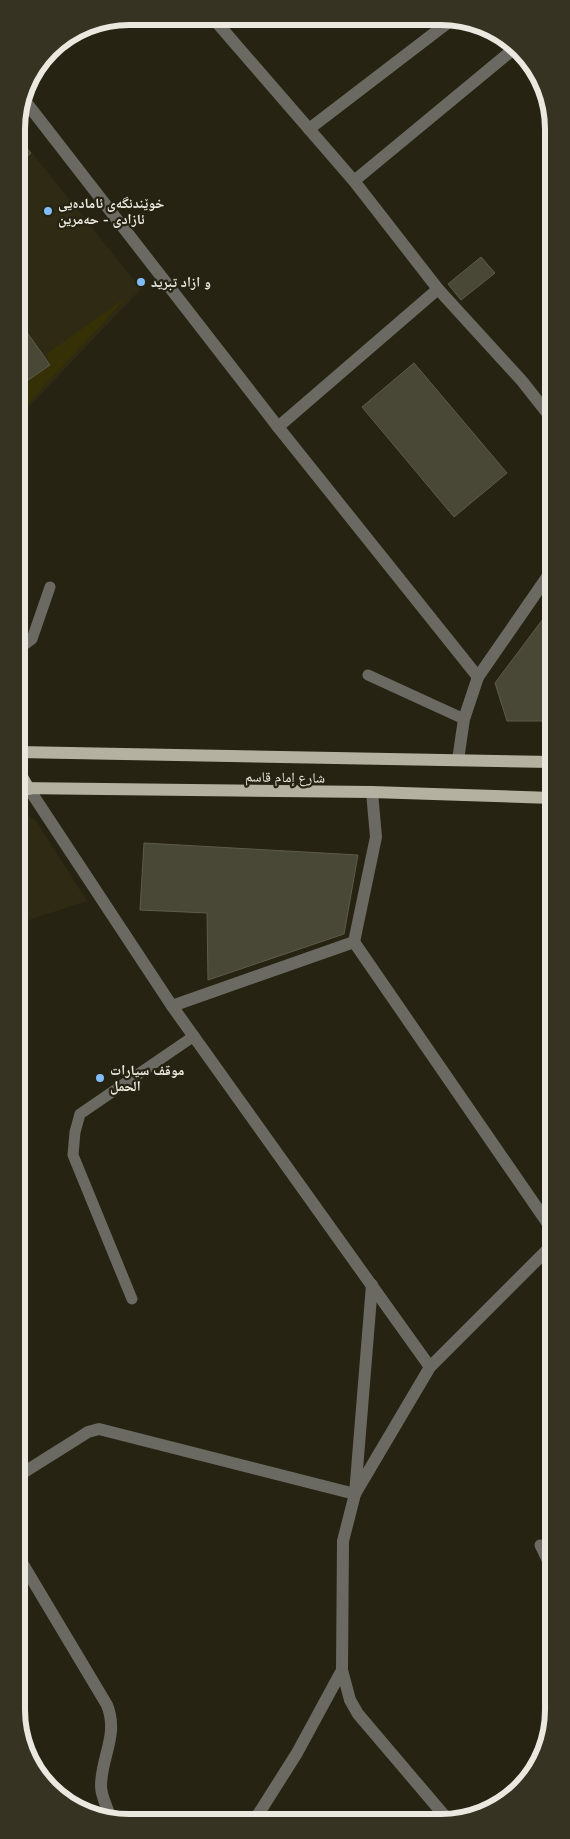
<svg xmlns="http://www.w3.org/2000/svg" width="570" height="1839" font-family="'Nunito Sans','Noto Naskh Arabic',sans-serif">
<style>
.built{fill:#2e2a13}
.green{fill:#363006}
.building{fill:#494735;stroke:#5e5b4a}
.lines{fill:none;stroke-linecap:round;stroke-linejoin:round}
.lane{stroke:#6b6a62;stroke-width:11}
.street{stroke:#6b6a62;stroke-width:12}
.primary{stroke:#b4b1a1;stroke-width:12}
.poi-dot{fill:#80bdfa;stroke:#262313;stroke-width:2}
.labels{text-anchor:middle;stroke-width:4.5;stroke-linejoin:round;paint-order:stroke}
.poi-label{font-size:14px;font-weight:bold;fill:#ebe9df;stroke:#262313;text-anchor:start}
.street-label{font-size:14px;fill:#ebe9df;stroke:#262313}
.rim{fill:none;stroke:#ebe9df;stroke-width:6}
</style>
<rect width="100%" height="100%" fill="#262313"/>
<g class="built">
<path d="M16 133 141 289 17 419Z"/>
<path d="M17 808 36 821 87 901 17 924Z"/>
</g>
<path class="green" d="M128 296 17 415 18 389 50 365 46 354Z"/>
<g class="building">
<path d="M16 136 31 153 17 165Z"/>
<path d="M481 257 495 273 461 300 448 284Z"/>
<path d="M17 318 50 365 17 388Z"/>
<path d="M414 363 507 473 454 517 362 407Z"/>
<path d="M552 607V721H507L495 683Z"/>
<path d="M144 843 358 855 344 934 208 980 207 913 140 910Z"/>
</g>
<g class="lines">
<g class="lane">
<path d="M17 650 32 639 50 587"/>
<path d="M368 675 464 719"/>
<path d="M132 1299 73 1155 75 1132 80 1114 194 1036"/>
<path d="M540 1545 553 1572"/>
</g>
<g class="street">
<path d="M212 17 354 181 438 289 522 381 552 419"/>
<path d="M22 97 278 427 478 677"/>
<path d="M309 129 454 18"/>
<path d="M354 181 516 47"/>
<path d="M278 427 438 289"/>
<path d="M458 760 464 719 478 677 552 570"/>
<path d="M29 789 172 1006 430 1367"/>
<path d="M354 942 553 1231"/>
<path d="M172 1006 354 942 376 837 372 792"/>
<path d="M372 1285 355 1494 343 1541 342 1670 350 1700 358 1714 449 1821"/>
<path d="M18 1476 88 1432 99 1429 355 1494 430 1367 553 1244"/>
<path d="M18 1556 107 1705C119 1735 101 1757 101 1786 101 1796 107 1807 110 1816"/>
<path d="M88 1810 128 1821"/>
<path d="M254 1821 297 1753 342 1670"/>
</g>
<g class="primary">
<path d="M17 752 552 762"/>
<path d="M17 768 29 789"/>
<path d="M17 788 372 792 552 798"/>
</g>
</g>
<g class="poi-dot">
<circle cx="48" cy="211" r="5"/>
<circle cx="141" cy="282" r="5"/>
<circle cx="100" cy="1078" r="5"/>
</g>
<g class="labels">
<g class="poi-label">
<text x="58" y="208">خوێندنگەی ئامادەیی<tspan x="58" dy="16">ئازادی - حەمرین</tspan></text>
<text x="151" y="287">و ازاد تبريد</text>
<text x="110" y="1075">موقف سيارات<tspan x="110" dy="16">الحمل</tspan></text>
</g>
<g class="street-label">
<text transform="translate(285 777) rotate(1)" y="5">شارع إمام قاسم</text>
</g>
</g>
<path d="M0 0H570V1839H0ZM129 25H441A104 104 0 0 1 545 129V1710A104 104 0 0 1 441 1814H129A104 104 0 0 1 25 1710V129A104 104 0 0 1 129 25Z" fill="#363323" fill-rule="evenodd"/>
<path class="rim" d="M129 25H441A104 104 0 0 1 545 129V1710A104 104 0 0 1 441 1814H129A104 104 0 0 1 25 1710V129A104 104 0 0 1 129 25Z"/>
</svg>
